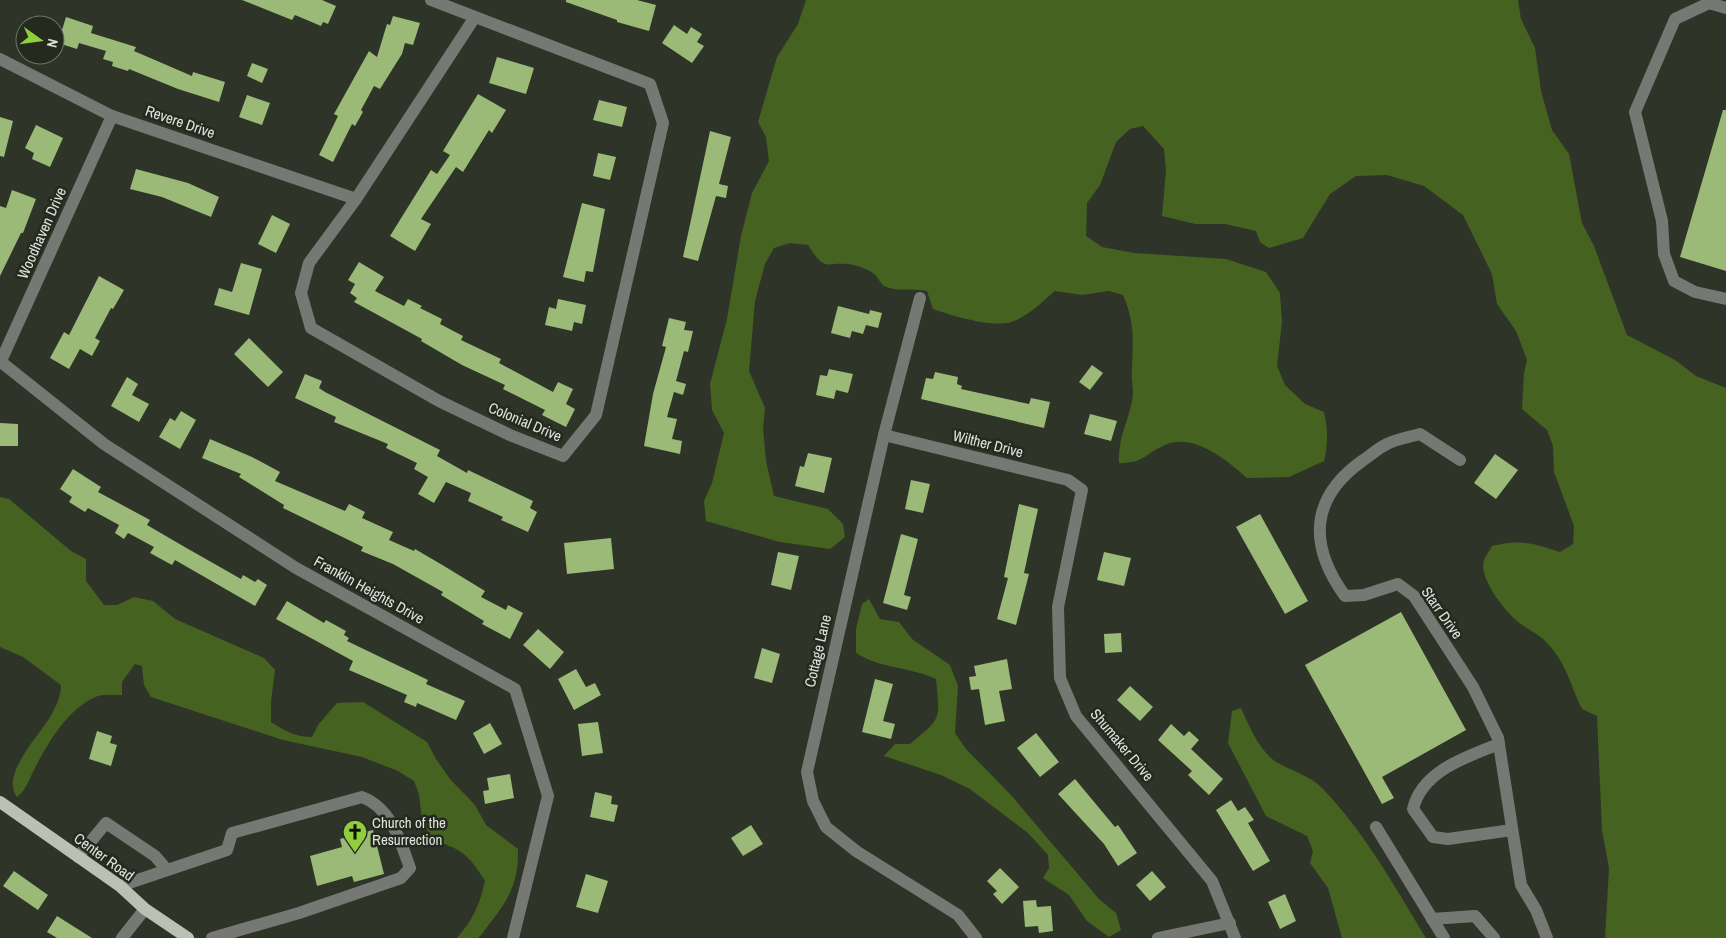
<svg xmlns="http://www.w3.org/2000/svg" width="1726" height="938" font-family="'Archivo Narrow',sans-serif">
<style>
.forest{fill:#466220}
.building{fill:#9bba77}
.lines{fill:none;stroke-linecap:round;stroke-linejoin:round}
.minor{stroke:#767973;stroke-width:12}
.major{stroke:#bac1b4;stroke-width:12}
.labels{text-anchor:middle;stroke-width:5;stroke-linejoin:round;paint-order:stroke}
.street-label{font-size:15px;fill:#dfe3db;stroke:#242a1e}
.poi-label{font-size:15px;fill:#dfe3db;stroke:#242a1e;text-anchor:start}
</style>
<rect width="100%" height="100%" fill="#2e3428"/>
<g class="forest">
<path d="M806 0H1518L1521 19 1535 48 1541 91 1552 130 1569 154 1582 223 1594 246 1627 335 1675 360 1696 376 1726 388V938H1605L1609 868 1602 830 1597 716 1582 709C1572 690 1568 669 1554 651 1541 634 1533 633 1518 622 1505 611 1478 578 1484 560 1486 555 1490 550 1492 546 1522 539 1532 543 1560 552L1573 544 1574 526 1554 472 1553 446 1547 430 1522 409 1524 373 1527 360 1516 331 1497 304 1492 274 1463 215 1424 186 1387 175 1356 176 1330 194 1303 238 1269 248 1260 242 1256 231 1225 224H1195L1162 216 1166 170 1164 149 1143 126 1130 129 1116 142 1100 185 1087 203 1086 236 1102 247 1134 253 1226 259 1266 272 1280 293 1282 322 1277 366 1285 385 1305 404 1324 412C1328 430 1328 444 1324 461L1289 477 1247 478C1227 460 1193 432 1165 445 1144 454 1145 463 1119 463 1118 434 1130 420 1133 394 1133 386 1131 376 1132 367 1133 338 1135 323 1123 295L1109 291 1082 295 1055 291C1042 302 1029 315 1014 321 994 329 953 316 933 309L927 291C913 288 896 292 884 286 880 283 878 277 874 274 870 270 859 266 853 265 826 260 827 275 808 245L790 243 774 248 765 264 755 301 749 371 765 408 763 428 766 461 774 496 828 509 843 524 845 537 830 549 780 542 706 521 704 501 712 483 724 433 712 410 710 384 727 319 741 236 752 193 769 161 766 137 758 122 777 57 798 24Z"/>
<path d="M0 497 9 499 71 551 86 559V581L104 605H117L134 597 153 601 175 619 264 658 275 670 271 701V722C285 731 296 737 312 737L318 725 337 703 363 702 427 742 436 759 450 779 475 805 486 825 518 849C519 889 504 905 481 935L478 938H457C473 920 480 904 485 881 468 854 462 849 432 840L422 819 419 794 414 781 398 771 362 757 283 740 151 697 144 685 142 666 135 664 122 682V695C115 695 105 694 98 696 68 708 49 741 35 768 29 779 27 789 17 797 0 775 39 736 50 717 56 707 61 696 61 685L23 657 0 647Z"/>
<path d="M869 599 880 619 899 622 912 639 950 665 958 686 955 733 966 749 1011 795 1099 899 1116 913 1121 930 1109 937 1087 921 1069 895 1043 878 1049 868 1048 855 1028 833 970 789 941 775 884 756 895 744H910C942 717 940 721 936 679 911 667 881 669 856 653V629L862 604Z"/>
<path d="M1241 708C1249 725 1256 744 1270 757 1282 769 1308 773 1322 788 1364 831 1395 887 1426 938H1342L1328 888 1310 863 1313 851 1307 836 1266 816 1228 743 1232 711Z"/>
</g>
<g class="building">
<path d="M242 0H322L336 6 328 24 323 22 321 26 295 15 292 20Z"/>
<path d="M566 0H637L656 5 649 31 617 22V20L566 2Z"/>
<path d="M393 16 420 23 413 45 405 43 402 54 380 89 374 86 361 110 363 112 355 126 352 124 333 162 319 155 338 116 334 114 369 51 377 57 387 24 390 25Z"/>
<path d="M66 17 93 26 91 33 136 47 134 51 192 76 193 72 225 82 219 102 178 89 129 69 128 71 112 66 113 62 103 59 106 51 79 43 77 49 58 43Z"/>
<path d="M674 25 687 34 691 27 702 34 697 42 704 46 692 63 662 43Z"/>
<path d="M497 57 534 68 526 94 489 83Z"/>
<path d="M252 63 268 69 262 83 247 76Z"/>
<path d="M478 94 506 110 492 133 489 130 463 172 456 167 421 219 431 224 415 251 390 236 431 170 437 174 450 155 443 151Z"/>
<path d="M247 95 270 103 262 125 239 117Z"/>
<path d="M599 100 627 107 622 127 593 120Z"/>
<path d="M1723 110H1726V271L1680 257Z"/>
<path d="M0 117 13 121 4 157 0 156Z"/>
<path d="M36 125 63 138 50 167 32 159 34 153 25 148Z"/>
<path d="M710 131 731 137 719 184 728 186 726 198 716 196 698 261 683 257Z"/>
<path d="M598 153 616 157 610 180 593 176Z"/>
<path d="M136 169 188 183 219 197 211 217 162 197 130 189Z"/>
<path d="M12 190 36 199 23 233H21L0 276V206L6 208Z"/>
<path d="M582 203 605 209 593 272 586 271 584 282 563 277Z"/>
<path d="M272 215 290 224 276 253 258 244Z"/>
<path d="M359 262 384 277 375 291 404 306 408 299 422 306 420 308 442 319 440 324 463 336 461 340 501 359 499 363 553 392 558 382 573 389 566 404 575 409 566 427 542 415 545 410 503 389 505 385 462 365 421 341 422 339 354 302 357 298 350 293 355 284 348 280Z"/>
<path d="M241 263 262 269 249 315 214 305 219 288 232 292Z"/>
<path d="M99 276 124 290 113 309 111 308 95 338 100 341 92 356 80 349 69 369 50 358 64 332 69 335Z"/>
<path d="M558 299 586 305 582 324 574 322 572 331 545 325 549 307 556 309Z"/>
<path d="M838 306 869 314 870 310 882 313 878 328 866 325 863 334 852 331 850 338 831 333Z"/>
<path d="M669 318 686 322 684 330 693 331 688 352 684 351 676 381 686 384 683 395 674 392 667 417 677 419 672 439 682 441 680 454 644 446 653 394 666 347 662 346Z"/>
<path d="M249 338 283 372 268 387 234 354Z"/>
<path d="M1092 365 1103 373 1090 390 1079 382Z"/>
<path d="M829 369 853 374 848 393 836 390 834 399 816 395 820 375 827 376Z"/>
<path d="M935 372 958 377 957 384 962 386 961 389 1029 404 1031 398 1050 402 1044 428 921 399 926 378 933 379Z"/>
<path d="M305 374 322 381 319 388 325 392 440 450 437 456 467 473 468 470 533 501 530 508 537 512 528 532 501 520 503 517 468 501 471 493 446 482 434 503 418 494 428 477 414 469 417 463 386 448 388 444 334 422 336 417 295 398Z"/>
<path d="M127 377 138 384 132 395 149 404 139 422 111 406Z"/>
<path d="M181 411 196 420 180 449 159 437 170 418 175 421Z"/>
<path d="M1090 414 1117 421 1111 441 1084 434Z"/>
<path d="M0 423 18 424V446H0Z"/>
<path d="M210 439 252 457 280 472 275 481 345 511 349 504 365 512 362 518 393 532 389 540 414 551 415 549 444 566 485 591 481 597 506 610 508 605 523 613 510 639 482 624 484 621 441 595 443 592 393 564 361 551 363 547 283 508 284 505 239 477 241 474 202 458Z"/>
<path d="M808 453 832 458 824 493 795 486 800 466 804 467Z"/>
<path d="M1495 454 1518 470 1496 499 1474 483Z"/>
<path d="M73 469 101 487 98 492 150 520 147 525 183 546 241 579 243 575 255 582 258 579 267 585 255 606 175 560 172 565 150 553 154 547 128 533 124 539 115 533 119 525 88 508 85 512 69 502 72 497 60 489Z"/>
<path d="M911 480 930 484 923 513 905 509Z"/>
<path d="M1019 504 1038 509 1024 573 1029 574 1016 625 997 619 1008 578 1004 577Z"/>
<path d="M1260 514 1308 601 1285 614 1236 527Z"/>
<path d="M901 534 918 539 904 595 911 597 907 610 883 603Z"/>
<path d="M611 538 614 569 567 574 564 543Z"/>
<path d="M778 552 799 556 791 590 771 585Z"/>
<path d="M1104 552 1131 558 1124 586 1097 580Z"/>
<path d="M287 601 324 623 326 620 346 631 344 635 349 638 347 641 428 680 426 684 465 701 456 720 417 703 416 707 404 702 407 695 349 670 353 661 276 619Z"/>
<path d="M1401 612 1466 730 1382 777 1394 798 1382 804 1305 665Z"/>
<path d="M538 629 564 652 550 669 523 645Z"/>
<path d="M1121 633 1122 652 1105 653 1104 634Z"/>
<path d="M762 648 780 654 772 683 754 678Z"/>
<path d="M1007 659 1012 689 999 691 1005 721 985 725 979 689 971 690 969 677 976 676 974 666Z"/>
<path d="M576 669 586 687 595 683 601 695 574 710 558 679Z"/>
<path d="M875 679 893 684 883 721 895 724 891 739 862 732Z"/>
<path d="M1130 686 1153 707 1140 721 1117 700Z"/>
<path d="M598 722 603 753 582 756 578 724Z"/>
<path d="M490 723 502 744 484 754 473 733Z"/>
<path d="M1171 724 1184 736 1189 731 1199 740 1191 749 1223 779 1209 795 1188 775 1192 771 1158 740Z"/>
<path d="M97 731 112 736 110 743 117 745 111 766 89 759Z"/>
<path d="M1036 733 1059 762 1040 777 1017 748Z"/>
<path d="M510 774 514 798 485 804 483 791 489 790 487 778Z"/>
<path d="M1075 779 1115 827 1118 825 1137 853 1118 866 1104 844 1058 794Z"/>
<path d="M595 792 612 796 611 804 618 805 614 822 590 817Z"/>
<path d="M1231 800 1238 811 1245 807 1254 820 1248 823 1270 861 1253 871 1216 810Z"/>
<path d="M751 825 763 844 743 856 731 838Z"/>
<path d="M373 830 384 874 354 882 352 876 317 886 310 856 342 847 340 839Z"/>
<path d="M1000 868 1019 887 1002 904 993 894 997 891 987 881Z"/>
<path d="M14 871 48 895 38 910 3 886Z"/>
<path d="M1152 871 1166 887 1150 901 1136 885Z"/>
<path d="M586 874 608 881 598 913 576 907Z"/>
<path d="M1285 894 1296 921 1280 929 1268 902Z"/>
<path d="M1036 900 1037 907 1051 906 1053 931 1039 933 1038 926 1025 927 1023 901Z"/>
<path d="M57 916 92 938H57L47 932Z"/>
</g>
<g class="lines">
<g class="minor">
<path d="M431 0 650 84 663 123 596 415 563 456 510 435 439 401 311 328 301 293 309 263 356 199 475 17"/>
<path d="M1726 8 1709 3 1675 19 1635 112 1662 221 1664 254 1674 281 1695 292 1726 299"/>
<path d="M0 59 112 116 356 199"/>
<path d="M920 298 884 435 807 772 813 801 826 827 856 851 958 915 976 938"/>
<path d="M1 362 104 444 296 568 515 689 548 796 513 938"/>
<path d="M0 363 112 116"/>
<path d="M884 435 1068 480 1082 490 1058 607 1060 678 1076 716 1212 881 1235 938"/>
<path d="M1460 460 1420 434C1409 437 1397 439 1387 444 1378 448 1370 456 1362 461 1309 499 1309 546 1345 596L1364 595 1398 584 1414 596 1473 687 1498 738 1521 885 1536 910 1547 938"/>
<path d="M1499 744C1466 757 1422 771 1413 809L1433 837 1448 839 1512 830"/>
<path d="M1376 827 1444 938"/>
<path d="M78 857 106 823 155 856 167 870"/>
<path d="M120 886 227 850 232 833 362 797C391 808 400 840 410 868L401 878 299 913 212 938"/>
<path d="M1432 919 1475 916 1494 938"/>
<path d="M122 938 145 909"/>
<path d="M1158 938 1230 923"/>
</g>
<path class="major" d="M0 802 120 886 145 909 188 938"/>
</g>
<defs>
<symbol id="church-pin" viewBox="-11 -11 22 30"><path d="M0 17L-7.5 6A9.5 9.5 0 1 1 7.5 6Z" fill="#92cd3e" stroke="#242a1e"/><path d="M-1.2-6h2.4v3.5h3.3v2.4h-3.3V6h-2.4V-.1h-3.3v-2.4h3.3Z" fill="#111"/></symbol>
</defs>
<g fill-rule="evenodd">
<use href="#church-pin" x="341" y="818" width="28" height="38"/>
</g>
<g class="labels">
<g class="street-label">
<text transform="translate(180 122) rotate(19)" y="5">Revere Drive</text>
<text transform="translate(42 233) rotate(-66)" y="5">Woodhaven Drive</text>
<text transform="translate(525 422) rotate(23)" y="5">Colonial Drive</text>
<text transform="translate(988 444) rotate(14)" y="5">Wilther Drive</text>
<text transform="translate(369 590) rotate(29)" y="5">Franklin Heights Drive</text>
<text transform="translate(1442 613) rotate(55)" y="5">Starr Drive</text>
<text transform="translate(818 651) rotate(-77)" y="5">Cottage Lane</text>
<text transform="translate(1122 745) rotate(50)" y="5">Shumaker Drive</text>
<text transform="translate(104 857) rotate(36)" y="5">Center Road</text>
</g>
<g class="poi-label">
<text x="372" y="828">Church of the<tspan x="372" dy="17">Resurrection</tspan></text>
</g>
</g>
<g transform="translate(40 40) rotate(104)"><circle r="24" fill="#242a1e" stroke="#6f746a"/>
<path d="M0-4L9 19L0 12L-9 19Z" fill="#92cd3e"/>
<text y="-8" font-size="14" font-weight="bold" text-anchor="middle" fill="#dfe3db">N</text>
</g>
</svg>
